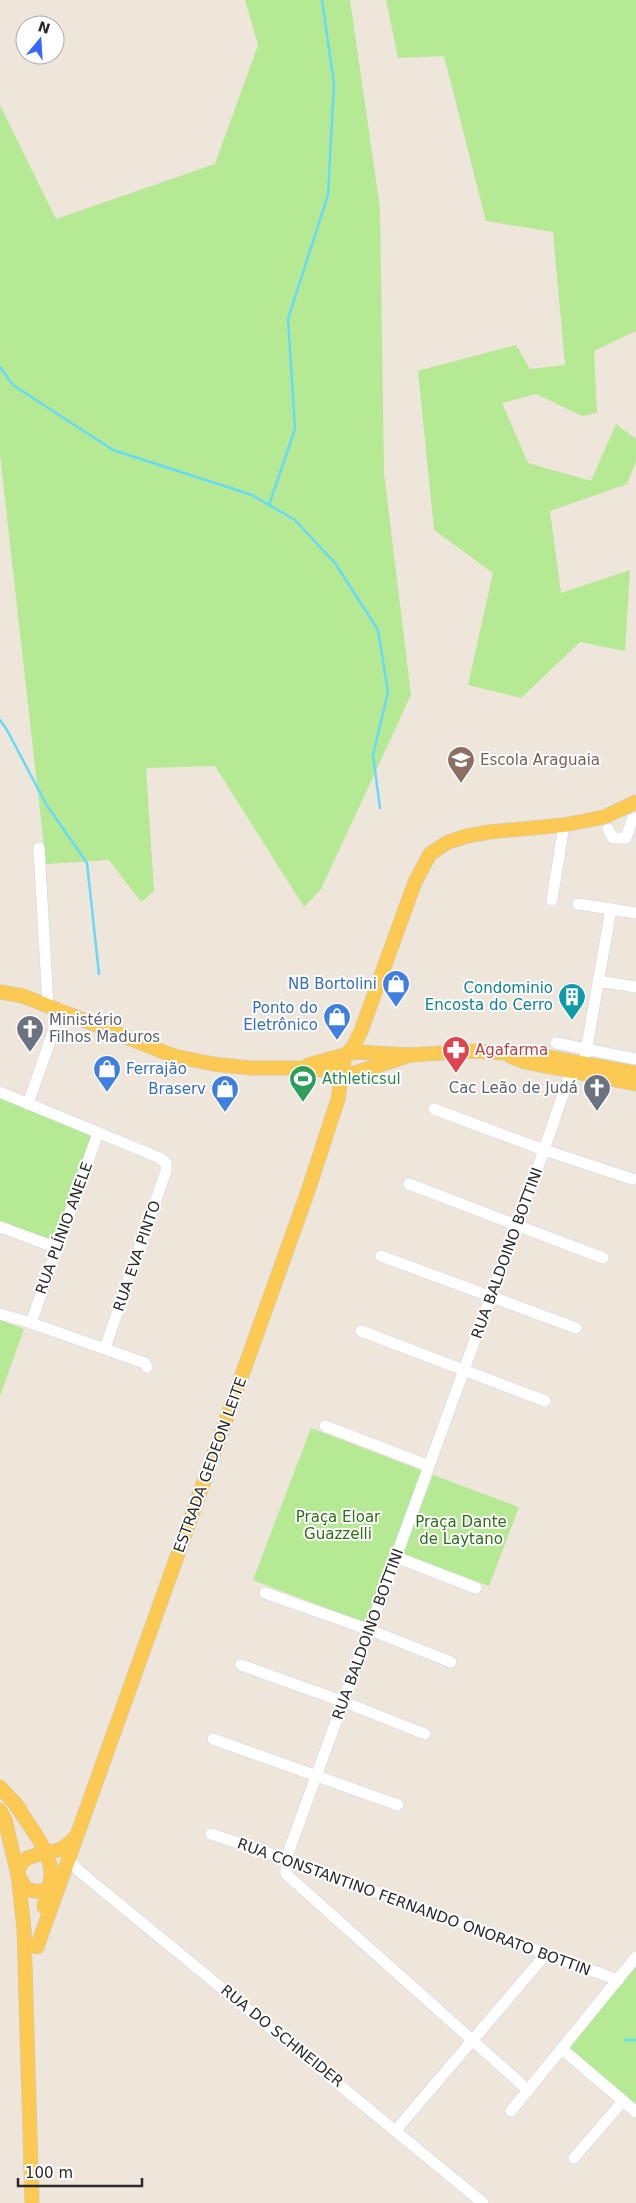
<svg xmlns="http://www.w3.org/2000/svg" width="636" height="2203" font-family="'DejaVu Sans',sans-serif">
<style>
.green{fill:#b6e993}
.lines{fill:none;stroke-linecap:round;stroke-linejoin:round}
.stream{stroke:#66daf8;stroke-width:2.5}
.minor-casing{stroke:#d0d5e4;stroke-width:12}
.major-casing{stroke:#c8c8c8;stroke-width:15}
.minor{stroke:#fff;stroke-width:11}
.major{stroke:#fcca52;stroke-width:14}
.labels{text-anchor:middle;stroke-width:4;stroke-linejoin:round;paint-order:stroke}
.education-label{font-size:15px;fill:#785e54;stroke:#fff;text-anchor:start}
.shop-label{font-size:15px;fill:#366cbe;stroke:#fff;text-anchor:end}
.culture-label{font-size:15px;fill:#0d838f;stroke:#fff;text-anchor:end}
.worship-label{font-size:15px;fill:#5b616d;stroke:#fff;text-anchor:start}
.health-label{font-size:15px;fill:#be3a42;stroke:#fff;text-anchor:start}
.leisure-label{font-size:15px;fill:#27864d;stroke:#fff;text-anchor:start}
.street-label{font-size:15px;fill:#2a2a2a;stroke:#fff}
.park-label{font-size:15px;fill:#2c6e14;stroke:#fff}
</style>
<rect width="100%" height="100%" fill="#eee5db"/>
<g class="green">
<path d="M245 0H350L380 208 384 473 411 695 321 889 304 907 215 766 146 768 154 891 141 902 109 860 46 864 0 455V105L56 219 215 164 258 45Z"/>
<path d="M386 0H636V331L594 351 597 413 582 416 536 394 502 403 528 463 591 481 616 424 636 439V461L627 484 550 511 561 593 630 570 625 651 580 642 521 698 468 685 493 573 434 530 418 371 516 345 530 369 565 365 553 232 486 221 444 56 398 58Z"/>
<path d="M0 1097 94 1136 55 1242 0 1222Z"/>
<path d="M0 1320 24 1329 0 1396Z"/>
<path d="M311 1428 423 1471 365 1623 253 1580Z"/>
<path d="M433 1475 519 1507 489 1586 403 1554Z"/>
<path d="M635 1968H636V2104L568 2047Z"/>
</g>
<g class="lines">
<g class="stream">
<path d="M0 367 13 385 113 450 252 495 295 520 335 563 378 630 388 692 373 755 380 808"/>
<path d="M269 505 295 429 288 319 328 195 334 84 322 0"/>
<path d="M0 720 7 730 46 804 87 863 99 974"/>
<path d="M625 2040H636"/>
</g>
<defs>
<g id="minor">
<path d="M608 829 613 838H626L632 820 636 818"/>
<path d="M39 848 48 1005"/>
<path d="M552 900 564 825"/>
<path d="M578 904 611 909"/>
<path d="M598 981 636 987"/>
<path d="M556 1043 636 1059"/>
<path d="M584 1063 611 909 636 913"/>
<path d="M0 1092 160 1158 166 1163V1171L105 1348"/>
<path d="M28 1104 61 1009"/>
<path d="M434 1109 544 1150 632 1179"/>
<path d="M409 1184 603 1258"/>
<path d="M0 1227 57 1248"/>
<path d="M381 1256 576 1328"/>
<path d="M0 1314 31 1323 145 1363 147 1367"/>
<path d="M31 1323 98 1133"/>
<path d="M361 1331 545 1401"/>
<path d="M325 1426 429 1466"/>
<path d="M396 1557 476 1588"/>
<path d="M265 1593 370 1630 451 1662"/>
<path d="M241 1665 344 1702 425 1734"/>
<path d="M213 1739 398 1805"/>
<path d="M211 1834 286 1859 618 1980"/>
<path d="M69 1860 79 1871 483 2203"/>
<path d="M562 2049 636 2112"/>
<path d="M528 2090 286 1874V1859L544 1150 573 1065"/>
<path d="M511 2111 636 1957"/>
<path d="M396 2130 546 1954"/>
<path d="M574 2158 623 2101"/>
</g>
<g id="major">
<path d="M0 992 23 996 174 1056 213 1064 251 1068H300L355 1073 410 1055"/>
<path d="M510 1056 525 1062 636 1084"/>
<path d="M308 1065 355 1052 410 1055 474 1051 504 1053H526L636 1073"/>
<path d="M0 1787 20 1809"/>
<path d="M14 1802C26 1822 53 1853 51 1876 50 1887 46 1897 44 1907"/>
<path d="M0 1810 5 1820 18 1875 24 1929 32 2203"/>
<path d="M52 1884C44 1892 37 1893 26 1889L18 1875C19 1852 41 1856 58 1850 66 1847 72 1841 77 1835"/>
<path d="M37 1947 308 1191 338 1099 344 1059 354 1045 361 1031 415 882 430 854 448 842 467 836 489 832 564 825 604 817 636 802"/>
</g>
</defs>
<use href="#minor" class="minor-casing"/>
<use href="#major" class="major-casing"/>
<use href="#minor" class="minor"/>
<use href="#major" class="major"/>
</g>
<defs>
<symbol id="school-pin" viewBox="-11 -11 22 30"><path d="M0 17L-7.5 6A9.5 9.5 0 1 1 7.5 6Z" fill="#8d6e63" stroke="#fff"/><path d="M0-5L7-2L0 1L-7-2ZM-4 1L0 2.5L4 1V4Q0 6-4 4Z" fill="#fff"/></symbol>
<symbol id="shop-pin" viewBox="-11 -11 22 30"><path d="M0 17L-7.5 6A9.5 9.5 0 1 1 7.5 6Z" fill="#3f7fe0" stroke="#fff"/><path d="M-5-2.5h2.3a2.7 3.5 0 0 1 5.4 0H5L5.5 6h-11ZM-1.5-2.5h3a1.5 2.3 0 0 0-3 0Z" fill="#fff"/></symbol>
<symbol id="building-pin" viewBox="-11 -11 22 30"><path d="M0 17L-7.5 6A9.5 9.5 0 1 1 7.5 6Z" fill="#0f9aa8" stroke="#fff"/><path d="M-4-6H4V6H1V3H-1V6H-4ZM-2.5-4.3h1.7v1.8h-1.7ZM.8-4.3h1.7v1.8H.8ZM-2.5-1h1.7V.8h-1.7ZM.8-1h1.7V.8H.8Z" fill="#fff"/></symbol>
<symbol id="church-pin" viewBox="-11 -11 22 30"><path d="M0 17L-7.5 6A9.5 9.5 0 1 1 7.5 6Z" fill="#6b7280" stroke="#fff"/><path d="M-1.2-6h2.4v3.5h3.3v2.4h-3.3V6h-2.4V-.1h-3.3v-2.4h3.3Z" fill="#fff"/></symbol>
<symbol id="pharmacy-pin" viewBox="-11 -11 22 30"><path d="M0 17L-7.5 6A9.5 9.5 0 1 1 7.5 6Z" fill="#e0444e" stroke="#fff"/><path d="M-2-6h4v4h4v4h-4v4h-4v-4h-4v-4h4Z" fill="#fff"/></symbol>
<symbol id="stadium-pin" viewBox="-11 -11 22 30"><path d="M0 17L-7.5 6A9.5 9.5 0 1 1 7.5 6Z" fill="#2e9e5b" stroke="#fff"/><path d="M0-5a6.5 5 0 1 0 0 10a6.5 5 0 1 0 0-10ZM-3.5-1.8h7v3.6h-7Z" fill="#fff"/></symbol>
</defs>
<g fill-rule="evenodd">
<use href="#school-pin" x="445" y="744" width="32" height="43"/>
<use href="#shop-pin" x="380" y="968" width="32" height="43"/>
<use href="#building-pin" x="556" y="981" width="32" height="43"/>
<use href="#shop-pin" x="321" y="1001" width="32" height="43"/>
<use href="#church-pin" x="14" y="1013" width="32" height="43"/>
<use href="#pharmacy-pin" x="440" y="1034" width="32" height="43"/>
<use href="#shop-pin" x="91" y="1053" width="32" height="43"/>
<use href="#stadium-pin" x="287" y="1063" width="32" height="43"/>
<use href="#church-pin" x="581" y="1072" width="32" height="43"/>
<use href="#shop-pin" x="209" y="1073" width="32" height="43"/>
</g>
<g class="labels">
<g class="education-label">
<text x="480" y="765">Escola Araguaia</text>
</g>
<g class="shop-label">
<text x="377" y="989">NB Bortolini</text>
<text x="318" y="1013">Ponto do<tspan x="318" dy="17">Eletrônico</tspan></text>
<text x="126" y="1074" text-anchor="start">Ferrajão</text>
<text x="206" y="1094">Braserv</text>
</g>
<g class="culture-label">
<text x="553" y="993">Condominio<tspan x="553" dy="17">Encosta do Cerro</tspan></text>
</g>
<g class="worship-label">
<text x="49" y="1025">Ministério<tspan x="49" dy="17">Filhos Maduros</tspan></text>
<text x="578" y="1093" text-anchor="end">Cac Leão de Judá</text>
</g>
<g class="health-label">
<text x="475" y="1055">Agafarma</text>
</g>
<g class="leisure-label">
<text x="322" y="1084">Athleticsul</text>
</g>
<g class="street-label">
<text transform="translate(64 1228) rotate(-70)" y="5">RUA PLÍNIO ANELE</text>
<text transform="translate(507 1253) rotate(-70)" y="5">RUA BALDOINO BOTTINI</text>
<text transform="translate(137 1256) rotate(-71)" y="5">RUA EVA PINTO</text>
<text transform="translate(210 1465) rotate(-70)" y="5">ESTRADA GEDEON LEITE</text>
<text transform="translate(368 1634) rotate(-70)" y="5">RUA BALDOINO BOTTINI</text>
<text transform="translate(414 1907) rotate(20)" y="5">RUA CONSTANTINO FERNANDO ONORATO BOTTIN</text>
<text transform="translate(282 2036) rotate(39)" y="5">RUA DO SCHNEIDER</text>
</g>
<g class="park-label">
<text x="338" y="1522">Praça Eloar<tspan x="338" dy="17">Guazzelli</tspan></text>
<text x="461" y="1527">Praça Dante<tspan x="461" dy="17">de Laytano</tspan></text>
</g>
</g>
<g transform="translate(40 40) rotate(18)"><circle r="24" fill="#ffffff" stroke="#aaaaaa"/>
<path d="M0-4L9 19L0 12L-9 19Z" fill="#3768ff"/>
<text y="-8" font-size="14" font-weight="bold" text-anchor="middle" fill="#2a2a2a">N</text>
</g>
<path d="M18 2178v8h124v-8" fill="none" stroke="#2a2a2a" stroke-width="2.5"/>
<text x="25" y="2178" font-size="15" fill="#2a2a2a" stroke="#ffffff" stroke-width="4" paint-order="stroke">100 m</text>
</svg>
